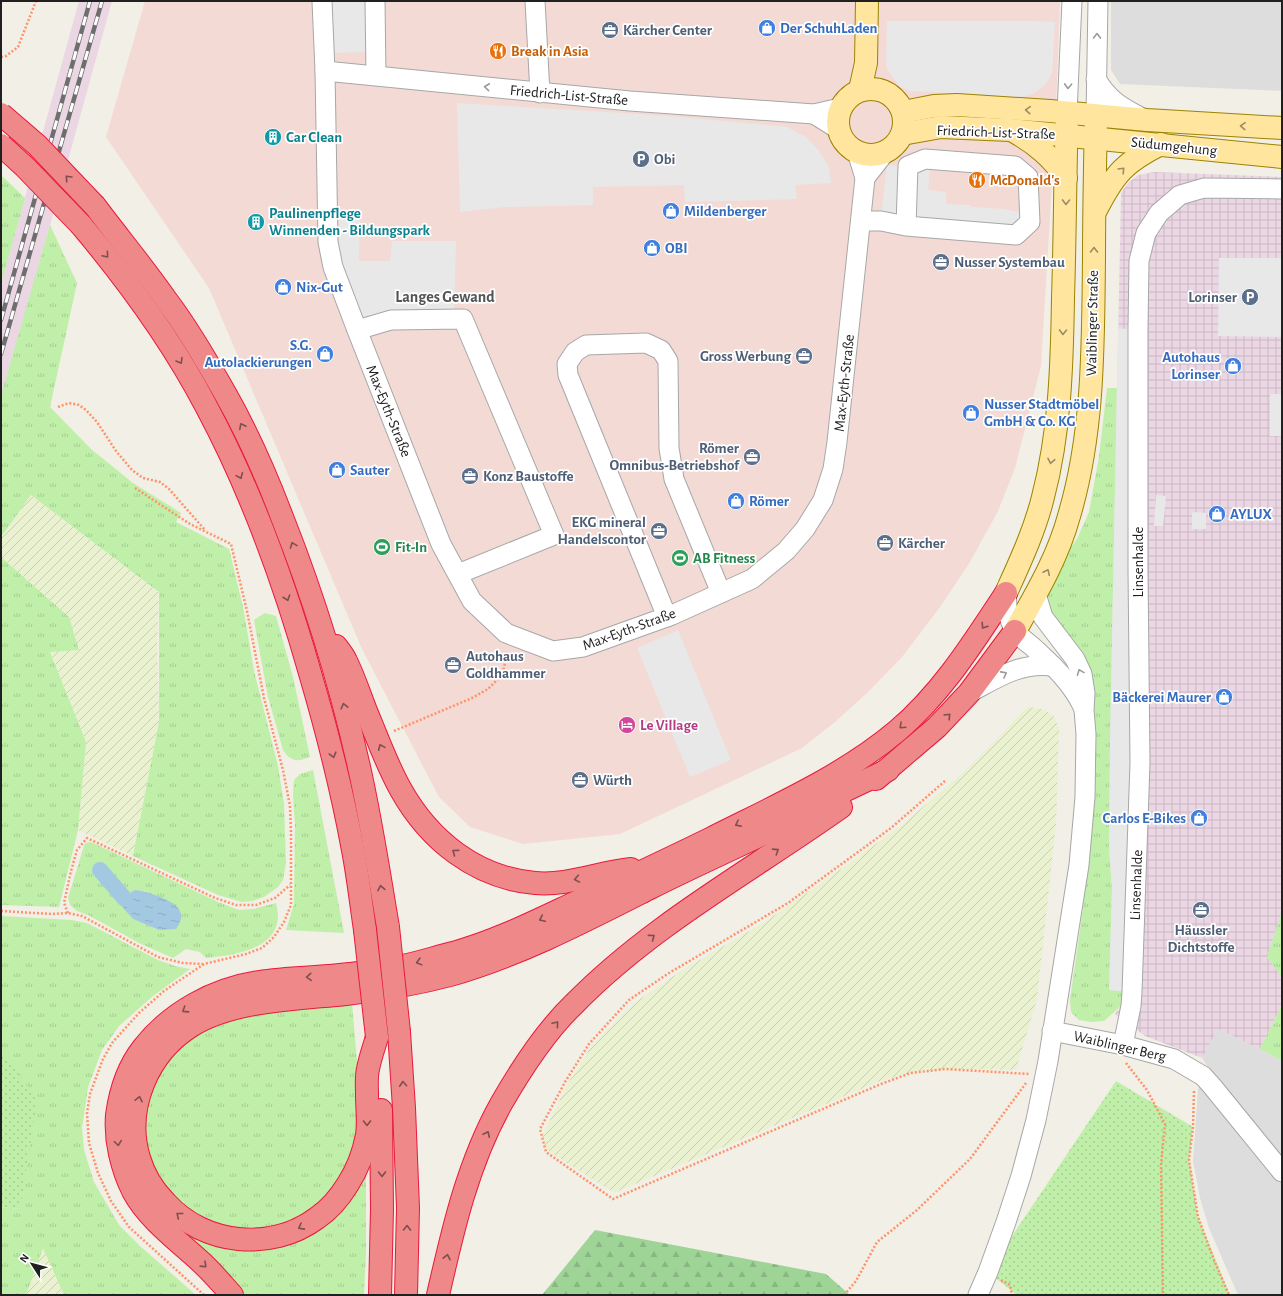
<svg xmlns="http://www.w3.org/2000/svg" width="1283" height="1296" font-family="'Alegreya Sans',sans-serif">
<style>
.residential{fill:#dedddd}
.commercial{fill:#f3dad4}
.industrial{fill:url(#industrial-grid)}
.railway{fill:#ebd7e4}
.farmland{fill:url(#farmland-furrows)}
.grass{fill:url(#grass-tufts);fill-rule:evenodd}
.forest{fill:url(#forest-firs)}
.garden{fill:url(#garden-dots)}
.parking{fill:#e8e8e8}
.water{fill:url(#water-ripples)}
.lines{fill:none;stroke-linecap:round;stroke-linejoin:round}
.canal{stroke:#a3c9e2;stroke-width:16}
.minor-casing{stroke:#a7a7a7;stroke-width:21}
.major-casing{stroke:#9c8300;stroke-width:24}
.highway-casing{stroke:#ea183c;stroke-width:24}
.path{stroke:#ff9269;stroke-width:2.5;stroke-dasharray:2 2;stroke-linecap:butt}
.minor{stroke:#fff;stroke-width:19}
.major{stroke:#ffe59d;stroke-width:22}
.highway{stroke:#ee8889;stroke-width:22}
.rail-casing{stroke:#6e6e6e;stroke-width:4.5}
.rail{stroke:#fff;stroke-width:3;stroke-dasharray:9;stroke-linecap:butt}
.highway-bridge-casing{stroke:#ea183c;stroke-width:24;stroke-linecap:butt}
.highway-bridge{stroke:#ee8889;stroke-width:22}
.oneway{stroke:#9b9b9b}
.oneway2{stroke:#9b8c65}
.oneway3{stroke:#7d4f4f}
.labels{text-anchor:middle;stroke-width:3.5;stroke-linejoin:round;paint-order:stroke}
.shop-label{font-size:15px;font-weight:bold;fill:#366cbe;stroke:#fff;text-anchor:start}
.service-label{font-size:15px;font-weight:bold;fill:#4e5e75;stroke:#fff;text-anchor:start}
.food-label{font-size:15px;font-weight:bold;fill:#c56008;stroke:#fff;text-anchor:start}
.street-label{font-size:15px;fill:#202020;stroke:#fff}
.culture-label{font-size:15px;font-weight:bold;fill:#0d838f;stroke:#fff;text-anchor:start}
.leisure-label{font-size:15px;font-weight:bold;fill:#27864d;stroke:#fff;text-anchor:start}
.hotel-label{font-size:15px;font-weight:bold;fill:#b23c85;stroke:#fff;text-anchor:start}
.neighbourhood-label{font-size:16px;font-weight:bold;fill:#535353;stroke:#fff}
</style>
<defs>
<pattern id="industrial-grid" width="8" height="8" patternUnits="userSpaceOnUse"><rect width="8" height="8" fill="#ebd7e4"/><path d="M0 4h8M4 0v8" fill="none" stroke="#c9b8c3"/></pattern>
<pattern id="farmland-furrows" width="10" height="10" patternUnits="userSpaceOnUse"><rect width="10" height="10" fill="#e9f1d0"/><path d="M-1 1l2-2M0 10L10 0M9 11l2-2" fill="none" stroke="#c8ceb2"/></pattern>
<pattern id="grass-tufts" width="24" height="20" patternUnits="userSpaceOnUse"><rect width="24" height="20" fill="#bfefa8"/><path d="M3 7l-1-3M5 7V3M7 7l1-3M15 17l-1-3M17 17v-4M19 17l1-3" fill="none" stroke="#a4cd90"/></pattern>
<pattern id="forest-firs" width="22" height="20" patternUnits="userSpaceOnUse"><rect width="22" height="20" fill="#9fd497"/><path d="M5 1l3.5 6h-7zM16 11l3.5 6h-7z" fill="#89b682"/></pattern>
<pattern id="garden-dots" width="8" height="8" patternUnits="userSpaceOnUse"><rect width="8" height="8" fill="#bfefa8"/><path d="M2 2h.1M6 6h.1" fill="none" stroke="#a4cd90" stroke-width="1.8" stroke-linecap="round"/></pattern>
<pattern id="water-ripples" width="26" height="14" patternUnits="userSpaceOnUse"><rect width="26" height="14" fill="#a3c9e2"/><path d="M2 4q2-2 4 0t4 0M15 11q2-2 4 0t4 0" fill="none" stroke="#8cacc2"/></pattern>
</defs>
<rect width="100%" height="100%" fill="#f1efe6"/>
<g class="residential">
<path d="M1111 1H1282V91L1120 84 1111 70Z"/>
<path d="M1218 1029 1260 1049 1282 1061V1295H1238L1209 1228 1200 1198 1193 1161 1198 1089 1209 1069 1202 1058Z"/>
</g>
<path class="commercial" d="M145 1H1060L1055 134 1041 366 1015 468 998 511 970 562 940 607 902 657 867 693 835 722 802 748 620 834 523 844 470 827 439 797 362 649 209 288 106 137Z"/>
<path class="industrial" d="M1154 172 1282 177V912L1267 957 1282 977V1005L1260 1049 1218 1029 1202 1058 1145 1036 1115 1014 1121 1006 1124 991 1109 990 1112 889 1109 847 1110 744 1121 193 1128 183 1138 175Z"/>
<path class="railway" d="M79 1H112L39 265 1 395V284Z"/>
<g class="farmland">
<path d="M31 495 159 592 157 647 159 722 133 856 78 830 86 742 50 651 79 649 69 617 1 557V537Z"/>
<path d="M1027 707 1039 708 1053 715 1059 728 1056 823 1037 999 1016 1070 977 1069 918 1071 880 1081 614 1193 547 1150 543 1142V1134L568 1083 592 1045 633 1004 681 971 765 922 854 860 902 825 957 778 995 741Z"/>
<path d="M43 1247 64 1295H26Z"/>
</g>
<g class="grass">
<path d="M1 175 25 198 1 284Z"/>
<path d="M50 225 77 283 50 407 91 449 133 483 181 513 176 522 229 549 243 607 254 671 278 766 284 804 286 863 283 880 278 887 264 897 252 901 242 902 218 895 133 856 159 722V592L31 495 1 537V395Z"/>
<path d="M1107 388H1117L1110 744 1109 847 1112 889 1109 990 1124 991 1121 1006 1104 1021 1091 1022 1079 1020 1071 1012 1070 1000 1083 908 1088 848 1093 726 1052 621 1047 605 1049 590 1064 557 1077 539 1089 512 1099 457Z"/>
<path d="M1 557 69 617 79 650 50 652 86 742 78 830 59 907 1 905Z"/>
<path d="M265 613 276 616 293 677 310 757C297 762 291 762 283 750L268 697 254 620Z"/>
<path d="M313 770 344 933 286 930 294 904 295 824 293 795 294 780 300 774Z"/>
<path d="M91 842 218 902 239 910 253 909 276 903C288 947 239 955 206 958L200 952 186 949 173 958 139 943 88 915 77 911 70 905 68 898 83 849 85 843ZM135 890 147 892 170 903 159 930 133 919 123 908Z"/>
<path d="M1282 912V977L1267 957Z"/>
<path d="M1 916 72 920 87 923 158 960 175 966 190 969 153 996 119 1026 102 1050 88 1087 82 1128 84 1150 94 1182 119 1225 140 1246 196 1295H64L43 1248 26 1295H1V1207L20 1209 5 1054H1Z"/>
<path d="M352 1003 360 1097 358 1129 354 1151 339 1182 312 1211 277 1227 254 1230 231 1229 195 1216 160 1182 146 1150 143 1111 168 1053 206 1028 237 1017 273 1011Z"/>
<path d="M1282 1005V1061L1260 1049Z"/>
<path d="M366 1162V1252L364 1295H245L240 1288 197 1244 161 1212 276 1244Z"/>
</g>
<path class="forest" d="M595 1230 826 1274 850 1295H542Z"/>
<g class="garden">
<path d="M1 1054H5L37 1101 20 1209 1 1207Z"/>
<path d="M1116 1081 1193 1127 1189 1160 1198 1217 1230 1295H1017L988 1272Z"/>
</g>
<g class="parking">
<path d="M329 1H367L368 52 330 53Z"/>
<path d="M887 21H1035L1055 22 1052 73 1046 84 1033 94 1021 97 911 91 900 87 887 69 886 59Z"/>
<path d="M457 103 670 116 787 127 806 137 819 151 829 167 831 183 795 185 797 199 685 202 684 185 593 187V205L505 207 460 212Z"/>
<path d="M887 165 930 169 928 190 946 192V204L971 205V207L1004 209 1036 216 1012 242 879 232Z"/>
<path d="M339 210H360L359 261H390L392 241H456L454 319 366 327 339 262Z"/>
<path d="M1219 258H1282V337L1218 336Z"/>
<path d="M1138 328 1132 992 1109 990 1112 889 1109 847 1110 744 1118 329Z"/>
<rect x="1270" y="394" width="12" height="42"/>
<path d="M1156 495 1166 496 1163 526H1154Z"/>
<path d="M1192 512 1206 513V529H1192Z"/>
<path d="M678 630 731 760 690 777 637 648Z"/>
</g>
<path class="water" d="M135 890C146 891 175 900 180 911 183 918 180 923 176 929L159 930 133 919 123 908C123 900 127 894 135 890Z"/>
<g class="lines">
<path class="canal" d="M100 870 125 899"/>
<defs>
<g id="minor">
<path d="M322 1 325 71 328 242 333 267 357 330 441 544 472 601 506 633 553 651 583 647 672 615 752 579 786 551 805 529 823 500 833 469 837 442 865 178 857 152"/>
<path d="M375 1 376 75"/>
<path d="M535 1 540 93"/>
<path d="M325 71 630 101 814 114 840 108"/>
<path d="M1096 79C1110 102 1122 107 1144 119"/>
<path d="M1067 113 1072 1"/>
<path d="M814 114 838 129"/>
<path d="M1096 116 1098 1"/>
<path d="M865 178 886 151"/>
<path d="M861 221H881L906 226 1016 235 1030 222 1028 177 1015 166 925 159 908 166 906 226"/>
<path d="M357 330 391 320 463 319 554 535 458 574"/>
<path d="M1006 593C1007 607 1007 616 1014 629 1018 636 1028 643 1034 648 1053 666 1072 683 1083 707"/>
<path d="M667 617 568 375 567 364 575 352 586 345 646 343 661 350 668 361 669 448 674 479 721 593"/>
<path d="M969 693C997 678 1020 662 1053 666"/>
<path d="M1052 1031 1123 1045 1174 1059 1203 1076 1212 1086 1282 1172"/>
<path d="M1123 1045 1131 1006 1132 992 1140 763 1138 570V328L1139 261 1146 233 1159 213 1180 195 1204 188 1282 189"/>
<path d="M978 1295 988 1272 1006 1222 1021 1176 1036 1120 1048 1061 1079 865 1085 797 1086 734 1084 710 1085 693 1082 674 1075 659 1043 617 1036 594"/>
</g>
<g id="major">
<circle cx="871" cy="122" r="33"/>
<path d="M860 90 866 63 867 1"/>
<path d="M903 112 934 106 957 105 1050 111 1147 120 1282 128"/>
<path d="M1015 132C1036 144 1052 157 1066 178"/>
<path d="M902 134 941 127 1010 130 1282 157"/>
<path d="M1096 210C1115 173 1125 162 1161 144"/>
<path d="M1006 593C1020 562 1035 530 1043 497 1060 432 1062 365 1063 298 1065 237 1065 175 1067 113"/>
<path d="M1015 631C1036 594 1058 557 1069 516 1094 432 1093 345 1094 258 1094 211 1095 164 1096 116"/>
</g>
<g id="highway">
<path d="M95 206C119 238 144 268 167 301 189 330 208 363 226 395 248 434 266 475 282 517 314 598 340 682 359 767 371 820 379 874 388 927"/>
<path d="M81 225C128 281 172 341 206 406 251 490 284 581 310 673 327 731 342 790 353 850 358 876 361 903 365 930"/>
<path d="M336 646C340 651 344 656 346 661 356 681 362 703 371 723 380 745 389 769 401 790 429 840 476 878 535 883 568 886 599 872 631 869"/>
<path d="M876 779 937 727 969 693 1015 631"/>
<path d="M399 1032 404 1108 408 1208 406 1295"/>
<path d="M377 1037C374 1047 370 1058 368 1069 366 1077 367 1086 367 1095 367 1108 369 1122 367 1135 364 1151 357 1170 348 1184 340 1197 329 1210 317 1218 271 1252 204 1245 166 1203 154 1191 144 1175 139 1158 124 1108 148 1053 191 1026 232 1000 298 999 346 994 381 990 416 984 450 975 520 955 585 921 650 888 700 863 750 841 800 816 816 808 831 799 846 790 860 783 874 777 888 770"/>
<path d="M232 1295C222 1284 212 1272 201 1262 177 1240 148 1219 133 1191 127 1179 123 1167 120 1154 117 1141 116 1128 117 1115 120 1093 128 1067 143 1048 171 1012 214 989 259 982 289 977 320 978 350 974 367 972 385 970 402 966 419 963 436 957 453 953 493 942 530 924 568 906 616 884 663 862 710 839 771 808 844 776 897 731 942 693 973 643 1006 593"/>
<path d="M380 1295 382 1209 381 1110"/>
<path d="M438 1295C453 1229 468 1163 501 1104 521 1069 544 1033 573 1005 651 925 751 871 841 807"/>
</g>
</defs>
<use href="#minor" class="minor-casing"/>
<use href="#major" class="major-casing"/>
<use href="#highway" class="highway-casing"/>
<g class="path">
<path d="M1 57 6 56 18 47 36 1"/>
<path d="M58 407 69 403 79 405 86 410 97 422 116 451 132 470 143 478 160 482 169 489 205 530"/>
<path d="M135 488 190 524 231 544 247 611 264 698 283 770 290 806 291 832V905L284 922 274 937 262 948 246 954 204 964 164 991 139 1013 112 1043 103 1059 90 1094 87 1113 89 1143 98 1173 111 1201 129 1227 204 1295"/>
<path d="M394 731 472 698 488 689 498 679 504 668 507 651"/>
<path d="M945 781 891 828 788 903 669 973 629 1000 589 1044 565 1082 540 1129 546 1152 613 1199 881 1084 911 1073 945 1069 1029 1074"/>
<path d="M1 911 52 914 68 913 82 916 158 957 183 963 203 964"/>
<path d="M68 913 64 903 71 871 77 850 87 838 215 898 236 905H256L275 898 290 885"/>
<path d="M1126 1063 1147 1090 1165 1124 1161 1165 1163 1295"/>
<path d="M1194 1091 1193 1127 1189 1160 1198 1217 1214 1260 1229 1295"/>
<path d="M1001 1280 1010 1285 1012 1295"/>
<path d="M844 1295 856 1281 877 1242 917 1210 970 1159 1026 1083"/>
</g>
<use href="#minor" class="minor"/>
<use href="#major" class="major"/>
<use href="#highway" class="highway"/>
<defs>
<g id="rail">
<path d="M1 320 90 1"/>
<path d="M1 354 102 1"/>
</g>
</defs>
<use href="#rail" class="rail-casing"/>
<use href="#rail" class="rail"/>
<defs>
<g id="highway-bridge">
<path d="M1 114 37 145 95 206"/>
<path d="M1 145 25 167 81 225"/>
<path d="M388 927 399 1032"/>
<path d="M365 930 377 1037"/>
</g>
</defs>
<use href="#highway-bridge" class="highway-bridge-casing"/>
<use href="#highway-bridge" class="highway-bridge"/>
</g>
<defs><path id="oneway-chevron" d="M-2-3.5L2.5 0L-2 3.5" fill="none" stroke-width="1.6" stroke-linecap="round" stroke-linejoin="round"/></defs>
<g class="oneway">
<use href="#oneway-chevron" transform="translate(1097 36) rotate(-89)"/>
<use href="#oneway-chevron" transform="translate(1068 86) rotate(93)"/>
<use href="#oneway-chevron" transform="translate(487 87) rotate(-174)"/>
<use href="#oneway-chevron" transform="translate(1080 672) rotate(-111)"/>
<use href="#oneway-chevron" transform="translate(1004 674) rotate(-28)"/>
</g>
<g class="oneway2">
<use href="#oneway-chevron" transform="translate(1028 110) rotate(-176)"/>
<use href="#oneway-chevron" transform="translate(1243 126) rotate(-177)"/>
<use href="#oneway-chevron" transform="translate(1122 170) rotate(-46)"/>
<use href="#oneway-chevron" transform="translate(1066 202) rotate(91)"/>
<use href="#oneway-chevron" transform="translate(1094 250) rotate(-90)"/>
<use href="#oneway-chevron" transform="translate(1063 332) rotate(91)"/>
<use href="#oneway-chevron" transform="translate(1051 461) rotate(101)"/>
<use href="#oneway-chevron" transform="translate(1047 572) rotate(-64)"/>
</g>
<g class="oneway3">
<use href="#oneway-chevron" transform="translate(68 178) rotate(-133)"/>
<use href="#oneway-chevron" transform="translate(106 255) rotate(50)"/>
<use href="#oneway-chevron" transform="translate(180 361) rotate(59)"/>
<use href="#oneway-chevron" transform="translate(242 426) rotate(-117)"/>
<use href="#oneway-chevron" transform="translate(240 476) rotate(66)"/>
<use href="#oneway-chevron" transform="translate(293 545) rotate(-111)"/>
<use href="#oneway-chevron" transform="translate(287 598) rotate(71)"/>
<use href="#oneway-chevron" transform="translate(984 626) rotate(123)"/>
<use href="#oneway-chevron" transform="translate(344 706) rotate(-104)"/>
<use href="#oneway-chevron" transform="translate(948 716) rotate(-46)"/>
<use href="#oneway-chevron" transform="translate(902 726) rotate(137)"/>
<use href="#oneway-chevron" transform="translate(381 747) rotate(-114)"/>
<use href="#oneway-chevron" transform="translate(333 755) rotate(75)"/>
<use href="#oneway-chevron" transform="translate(738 824) rotate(153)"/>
<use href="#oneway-chevron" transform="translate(776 851) rotate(-33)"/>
<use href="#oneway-chevron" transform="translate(455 852) rotate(-143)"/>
<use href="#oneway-chevron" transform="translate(577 879) rotate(170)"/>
<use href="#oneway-chevron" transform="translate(381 888) rotate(-100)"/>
<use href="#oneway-chevron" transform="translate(542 919) rotate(155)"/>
<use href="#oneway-chevron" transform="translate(652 937) rotate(-37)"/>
<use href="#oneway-chevron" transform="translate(419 962) rotate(165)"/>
<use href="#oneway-chevron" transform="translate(309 977) rotate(176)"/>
<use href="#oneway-chevron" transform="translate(185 1010) rotate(147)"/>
<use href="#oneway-chevron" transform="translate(556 1024) rotate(-50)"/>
<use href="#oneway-chevron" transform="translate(403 1084) rotate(-94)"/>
<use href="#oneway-chevron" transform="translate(139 1099) rotate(-78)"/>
<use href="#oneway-chevron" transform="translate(367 1123) rotate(90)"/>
<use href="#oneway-chevron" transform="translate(487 1134) rotate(-65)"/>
<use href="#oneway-chevron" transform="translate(118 1143) rotate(82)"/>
<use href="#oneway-chevron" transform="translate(382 1174) rotate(89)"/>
<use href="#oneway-chevron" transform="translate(179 1215) rotate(-141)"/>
<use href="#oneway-chevron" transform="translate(301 1227) rotate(152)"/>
<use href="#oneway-chevron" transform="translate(407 1228) rotate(-89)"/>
<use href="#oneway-chevron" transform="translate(447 1257) rotate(-78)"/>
<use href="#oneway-chevron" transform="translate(204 1265) rotate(44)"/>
</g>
<defs>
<symbol id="shop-disc" viewBox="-11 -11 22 22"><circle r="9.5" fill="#3f7fe0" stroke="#fff"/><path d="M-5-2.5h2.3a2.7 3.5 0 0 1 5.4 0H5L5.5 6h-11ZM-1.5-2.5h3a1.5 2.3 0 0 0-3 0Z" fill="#fff"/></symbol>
<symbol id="office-disc" viewBox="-11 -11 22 22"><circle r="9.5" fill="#5c6f8a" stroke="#fff"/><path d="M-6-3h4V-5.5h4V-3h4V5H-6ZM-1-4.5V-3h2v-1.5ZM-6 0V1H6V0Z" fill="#fff"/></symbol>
<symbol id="restaurant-disc" viewBox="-11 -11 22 22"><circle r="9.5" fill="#e8710a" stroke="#fff"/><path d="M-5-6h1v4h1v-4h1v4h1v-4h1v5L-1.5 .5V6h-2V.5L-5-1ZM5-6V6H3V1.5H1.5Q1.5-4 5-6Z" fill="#fff"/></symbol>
<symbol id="building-disc" viewBox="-11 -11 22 22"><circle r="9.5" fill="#0f9aa8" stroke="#fff"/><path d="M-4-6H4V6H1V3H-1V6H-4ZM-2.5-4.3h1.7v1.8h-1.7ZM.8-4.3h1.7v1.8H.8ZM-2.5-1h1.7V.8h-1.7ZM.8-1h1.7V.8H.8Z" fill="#fff"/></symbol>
<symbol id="parking-disc" viewBox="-11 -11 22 22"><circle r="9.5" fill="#5c6f8a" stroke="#fff"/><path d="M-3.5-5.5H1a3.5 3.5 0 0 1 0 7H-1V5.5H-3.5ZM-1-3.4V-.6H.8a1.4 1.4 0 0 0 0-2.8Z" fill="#fff"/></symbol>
<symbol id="stadium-disc" viewBox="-11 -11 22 22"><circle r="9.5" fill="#2e9e5b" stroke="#fff"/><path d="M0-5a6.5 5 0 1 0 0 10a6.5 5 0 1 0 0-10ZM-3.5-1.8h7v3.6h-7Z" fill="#fff"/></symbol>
<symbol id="hotel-disc" viewBox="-11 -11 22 22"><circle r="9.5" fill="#d1479c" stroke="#fff"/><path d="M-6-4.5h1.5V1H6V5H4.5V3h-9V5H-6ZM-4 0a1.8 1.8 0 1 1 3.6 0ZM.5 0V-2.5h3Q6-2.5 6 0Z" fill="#fff"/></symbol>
</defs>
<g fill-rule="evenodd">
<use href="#shop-disc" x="757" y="18" width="20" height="20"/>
<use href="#office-disc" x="600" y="20" width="20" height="20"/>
<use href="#restaurant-disc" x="488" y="41" width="20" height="20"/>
<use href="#building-disc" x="263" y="127" width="20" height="20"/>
<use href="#parking-disc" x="631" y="149" width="20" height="20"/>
<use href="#restaurant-disc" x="967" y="170" width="20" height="20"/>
<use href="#shop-disc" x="661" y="201" width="20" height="20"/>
<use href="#building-disc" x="246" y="212" width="20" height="20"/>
<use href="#shop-disc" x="642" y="238" width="20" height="20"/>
<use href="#office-disc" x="931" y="252" width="20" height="20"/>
<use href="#shop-disc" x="273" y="277" width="20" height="20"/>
<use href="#parking-disc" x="1240" y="287" width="20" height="20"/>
<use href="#shop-disc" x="315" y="344" width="20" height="20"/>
<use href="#office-disc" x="794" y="346" width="20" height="20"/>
<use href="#shop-disc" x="1223" y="356" width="20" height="20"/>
<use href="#shop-disc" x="961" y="403" width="20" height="20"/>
<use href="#office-disc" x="742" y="447" width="20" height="20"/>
<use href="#shop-disc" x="327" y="460" width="20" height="20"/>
<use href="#office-disc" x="460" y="466" width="20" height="20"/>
<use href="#shop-disc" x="726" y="491" width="20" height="20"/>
<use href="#shop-disc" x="1207" y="504" width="20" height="20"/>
<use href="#office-disc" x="649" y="521" width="20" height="20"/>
<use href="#office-disc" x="875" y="533" width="20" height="20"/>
<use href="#stadium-disc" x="372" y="537" width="20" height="20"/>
<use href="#stadium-disc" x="670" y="548" width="20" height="20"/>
<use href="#office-disc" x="443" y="655" width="20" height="20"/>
<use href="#shop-disc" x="1214" y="687" width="20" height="20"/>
<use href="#hotel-disc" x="617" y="715" width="20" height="20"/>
<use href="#office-disc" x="570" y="770" width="20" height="20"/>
<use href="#shop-disc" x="1189" y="808" width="20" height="20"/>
<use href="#office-disc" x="1191" y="900" width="20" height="20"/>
</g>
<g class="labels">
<g class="shop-label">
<text x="780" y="33">Der SchuhLaden</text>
<text x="684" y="216">Mildenberger</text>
<text x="665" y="253">OBI</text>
<text x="296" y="292">Nix-Gut</text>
<text x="312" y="350" text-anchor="end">S.G.<tspan x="312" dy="17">Autolackierungen</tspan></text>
<text x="1220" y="362" text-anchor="end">Autohaus<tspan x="1220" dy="17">Lorinser</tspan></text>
<text x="984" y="409">Nusser Stadtmöbel<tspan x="984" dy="17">GmbH &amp; Co. KG</tspan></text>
<text x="350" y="475">Sauter</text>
<text x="749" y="506">Römer</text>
<text x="1230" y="519">AYLUX</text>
<text x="1211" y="702" text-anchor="end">Bäckerei Maurer</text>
<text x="1186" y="823" text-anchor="end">Carlos E-Bikes</text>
</g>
<g class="service-label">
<text x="623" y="35">Kärcher Center</text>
<text x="654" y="164">Obi</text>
<text x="954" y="267">Nusser Systembau</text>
<text x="1237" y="302" text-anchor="end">Lorinser</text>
<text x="791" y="361" text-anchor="end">Gross Werbung</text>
<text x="739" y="453" text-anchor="end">Römer<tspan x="739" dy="17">Omnibus-Betriebshof</tspan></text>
<text x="483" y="481">Konz Baustoffe</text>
<text x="646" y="527" text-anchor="end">EKG mineral<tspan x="646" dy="17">Handelscontor</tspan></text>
<text x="898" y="548">Kärcher</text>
<text x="466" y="661">Autohaus<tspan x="466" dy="17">Goldhammer</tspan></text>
<text x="593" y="785">Würth</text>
<text x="1201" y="935" text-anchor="middle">Häussler<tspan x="1201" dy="17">Dichtstoffe</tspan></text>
</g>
<g class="food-label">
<text x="511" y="56">Break in Asia</text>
<text x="990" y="185">McDonald's</text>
</g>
<g class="street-label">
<text transform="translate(569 95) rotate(5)" y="5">Friedrich-List-Straße</text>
<text transform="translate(996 132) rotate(2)" y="5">Friedrich-List-Straße</text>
<text transform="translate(1174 146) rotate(6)" y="5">Südumgehung</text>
<text transform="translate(1092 323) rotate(-89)" y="5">Waiblinger Straße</text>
<text transform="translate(844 383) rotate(-84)" y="5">Max-Eyth-Straße</text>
<text transform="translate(389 411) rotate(68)" y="5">Max-Eyth-Straße</text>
<text transform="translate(1138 562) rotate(-90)" y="5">Linsenhalde</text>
<text transform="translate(629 629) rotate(-20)" y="5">Max-Eyth-Straße</text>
<text transform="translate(1136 885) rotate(-88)" y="5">Linsenhalde</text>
<text transform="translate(1120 1046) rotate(13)" y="5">Waiblinger Berg</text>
</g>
<g class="culture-label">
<text x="286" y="142">Car Clean</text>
<text x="269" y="218">Paulinenpflege<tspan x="269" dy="17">Winnenden - Bildungspark</tspan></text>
</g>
<g class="leisure-label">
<text x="395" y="552">Fit-In</text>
<text x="693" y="563">AB Fitness</text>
</g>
<g class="hotel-label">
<text x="640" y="730">Le Village</text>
</g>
<g class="neighbourhood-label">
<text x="445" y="302">Langes Gewand</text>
</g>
</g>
<rect width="1283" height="1296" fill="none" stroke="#202020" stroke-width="4"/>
<g transform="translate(32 1264) rotate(306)" stroke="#ffffff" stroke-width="3" paint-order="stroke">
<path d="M0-3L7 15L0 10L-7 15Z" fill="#202020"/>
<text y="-6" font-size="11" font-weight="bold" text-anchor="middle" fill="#202020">N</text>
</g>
</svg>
